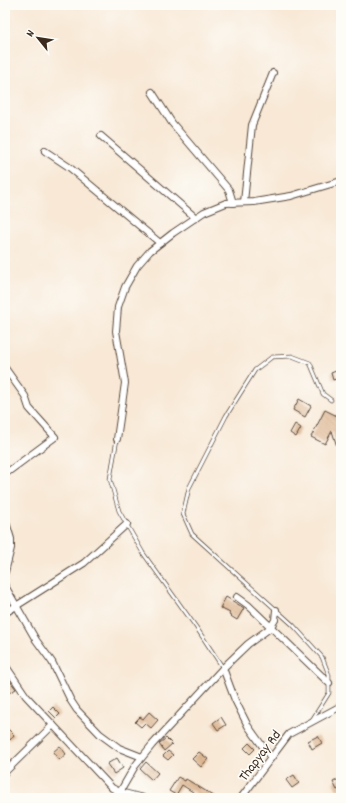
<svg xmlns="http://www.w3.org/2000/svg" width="346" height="803" font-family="Dekko,sans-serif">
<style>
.building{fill:url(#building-back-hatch)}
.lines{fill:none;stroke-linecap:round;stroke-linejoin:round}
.lane-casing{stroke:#574639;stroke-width:4.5}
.street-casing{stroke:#574639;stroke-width:8}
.lane{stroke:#fff;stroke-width:3}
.street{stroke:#fff;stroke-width:6}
.labels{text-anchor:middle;stroke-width:3.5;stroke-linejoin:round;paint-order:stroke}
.street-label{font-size:14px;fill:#3b2a1e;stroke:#fdfcf7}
</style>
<defs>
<pattern id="building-back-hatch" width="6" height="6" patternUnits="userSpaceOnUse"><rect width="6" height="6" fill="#e1ba95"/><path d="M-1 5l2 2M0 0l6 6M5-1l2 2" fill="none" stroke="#c2a080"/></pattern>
</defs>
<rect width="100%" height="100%" fill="#fdfcf7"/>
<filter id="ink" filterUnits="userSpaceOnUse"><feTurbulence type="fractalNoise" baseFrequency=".025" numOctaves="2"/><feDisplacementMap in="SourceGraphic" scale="8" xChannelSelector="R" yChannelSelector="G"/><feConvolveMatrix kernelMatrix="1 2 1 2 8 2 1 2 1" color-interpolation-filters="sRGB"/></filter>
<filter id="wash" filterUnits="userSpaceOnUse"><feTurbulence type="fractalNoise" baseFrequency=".012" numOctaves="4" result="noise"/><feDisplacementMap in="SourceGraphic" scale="16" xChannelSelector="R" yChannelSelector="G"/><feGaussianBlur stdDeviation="0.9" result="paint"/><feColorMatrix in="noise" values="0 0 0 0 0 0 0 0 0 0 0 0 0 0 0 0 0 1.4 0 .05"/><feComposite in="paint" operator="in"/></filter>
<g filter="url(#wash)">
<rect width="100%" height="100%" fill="#f8e8d5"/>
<g id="blocks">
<g class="building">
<path d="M336 371 339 378 333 380 331 373Z"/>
<path d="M299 399 311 406 305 417 293 410Z"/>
<path d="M325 410 341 418V456H340L332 431 325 444 311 437Z"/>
<path d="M295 424 301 428 296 437 290 433Z"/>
<path d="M226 597 244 608 237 620 229 615 230 613 220 608Z"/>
<path d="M10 681 16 689 7 694 5 690V684Z"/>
<path d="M53 707 60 714 56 718 49 711Z"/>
<path d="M149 712 158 720 151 728 145 723 141 727 135 722 140 717 143 719Z"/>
<path d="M221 717 226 725 218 730 213 723Z"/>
<path d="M8 729 14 735 10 740 5 735V732Z"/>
<path d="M318 736 322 743 312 749 308 741Z"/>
<path d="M166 738 172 744 164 751 159 744Z"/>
<path d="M249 743 255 749 250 754 244 748Z"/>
<path d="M60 746 66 754 59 760 53 752Z"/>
<path d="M168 751 173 755 168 760 163 756Z"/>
<path d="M199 752 208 759 201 767 192 759Z"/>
<path d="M117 758 123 768 114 774 107 764Z"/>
<path d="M146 762 158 773 152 780 140 769Z"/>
<path d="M294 775 299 783 292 788 286 780Z"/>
<path d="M178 777 185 781 186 779 217 798H199L195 796 196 794 182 785 176 795 169 791Z"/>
<path d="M341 778V788L337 790 333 782Z"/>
</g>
</g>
</g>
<g filter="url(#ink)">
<use href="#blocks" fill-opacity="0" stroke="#574639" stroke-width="1"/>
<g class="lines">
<defs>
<g id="lane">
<path d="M117 439 110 479 119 511 143 553 196 627 223 668"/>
<path d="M312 720 329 693V675L322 657 293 625 192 534 183 514 189 488 226 416 255 370 272 357 292 356 310 363 323 394 331 400"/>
</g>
<g id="street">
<path d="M152 92 172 123 229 190 233 203"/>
<path d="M101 136 196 218"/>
<path d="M45 151 69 167 160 243"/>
<path d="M244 202 252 125 273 73"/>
<path d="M5 368 25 396 29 408 55 437 5 474"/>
<path d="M117 439 125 383 116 331 118 307 125 287 137 266 150 251 173 233 204 212 226 203 254 202 291 196 341 181"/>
<path d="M5 519 11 539V548L5 572"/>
<path d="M5 586 36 640 52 662 71 701 77 710 100 734 119 748 142 757"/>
<path d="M237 597 248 605 329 683"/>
<path d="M5 613 84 563 127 524"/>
<path d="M5 665 26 696 112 788 120 792 135 766 152 745 223 668 248 644 270 628 275 620 276 610"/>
<path d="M223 668 235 700 248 726 271 758"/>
<path d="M5 772 53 725"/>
<path d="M113 798 120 792 143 798"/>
<path d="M241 798 289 734 341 706"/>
</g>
</defs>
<use href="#lane" class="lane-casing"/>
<use href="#street" class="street-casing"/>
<use href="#lane" class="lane"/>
<use href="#street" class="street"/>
</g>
</g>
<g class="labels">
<g class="street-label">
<text transform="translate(259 755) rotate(-53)" y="5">Thapyay Rd</text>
</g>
</g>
<rect width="346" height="803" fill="none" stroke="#fdfcf7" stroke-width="20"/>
<g transform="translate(38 38) rotate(300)" stroke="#fdfcf7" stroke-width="3" paint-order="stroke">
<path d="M0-3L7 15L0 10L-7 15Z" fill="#3b2a1e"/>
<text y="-6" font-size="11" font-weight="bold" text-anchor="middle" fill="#3b2a1e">N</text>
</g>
</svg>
